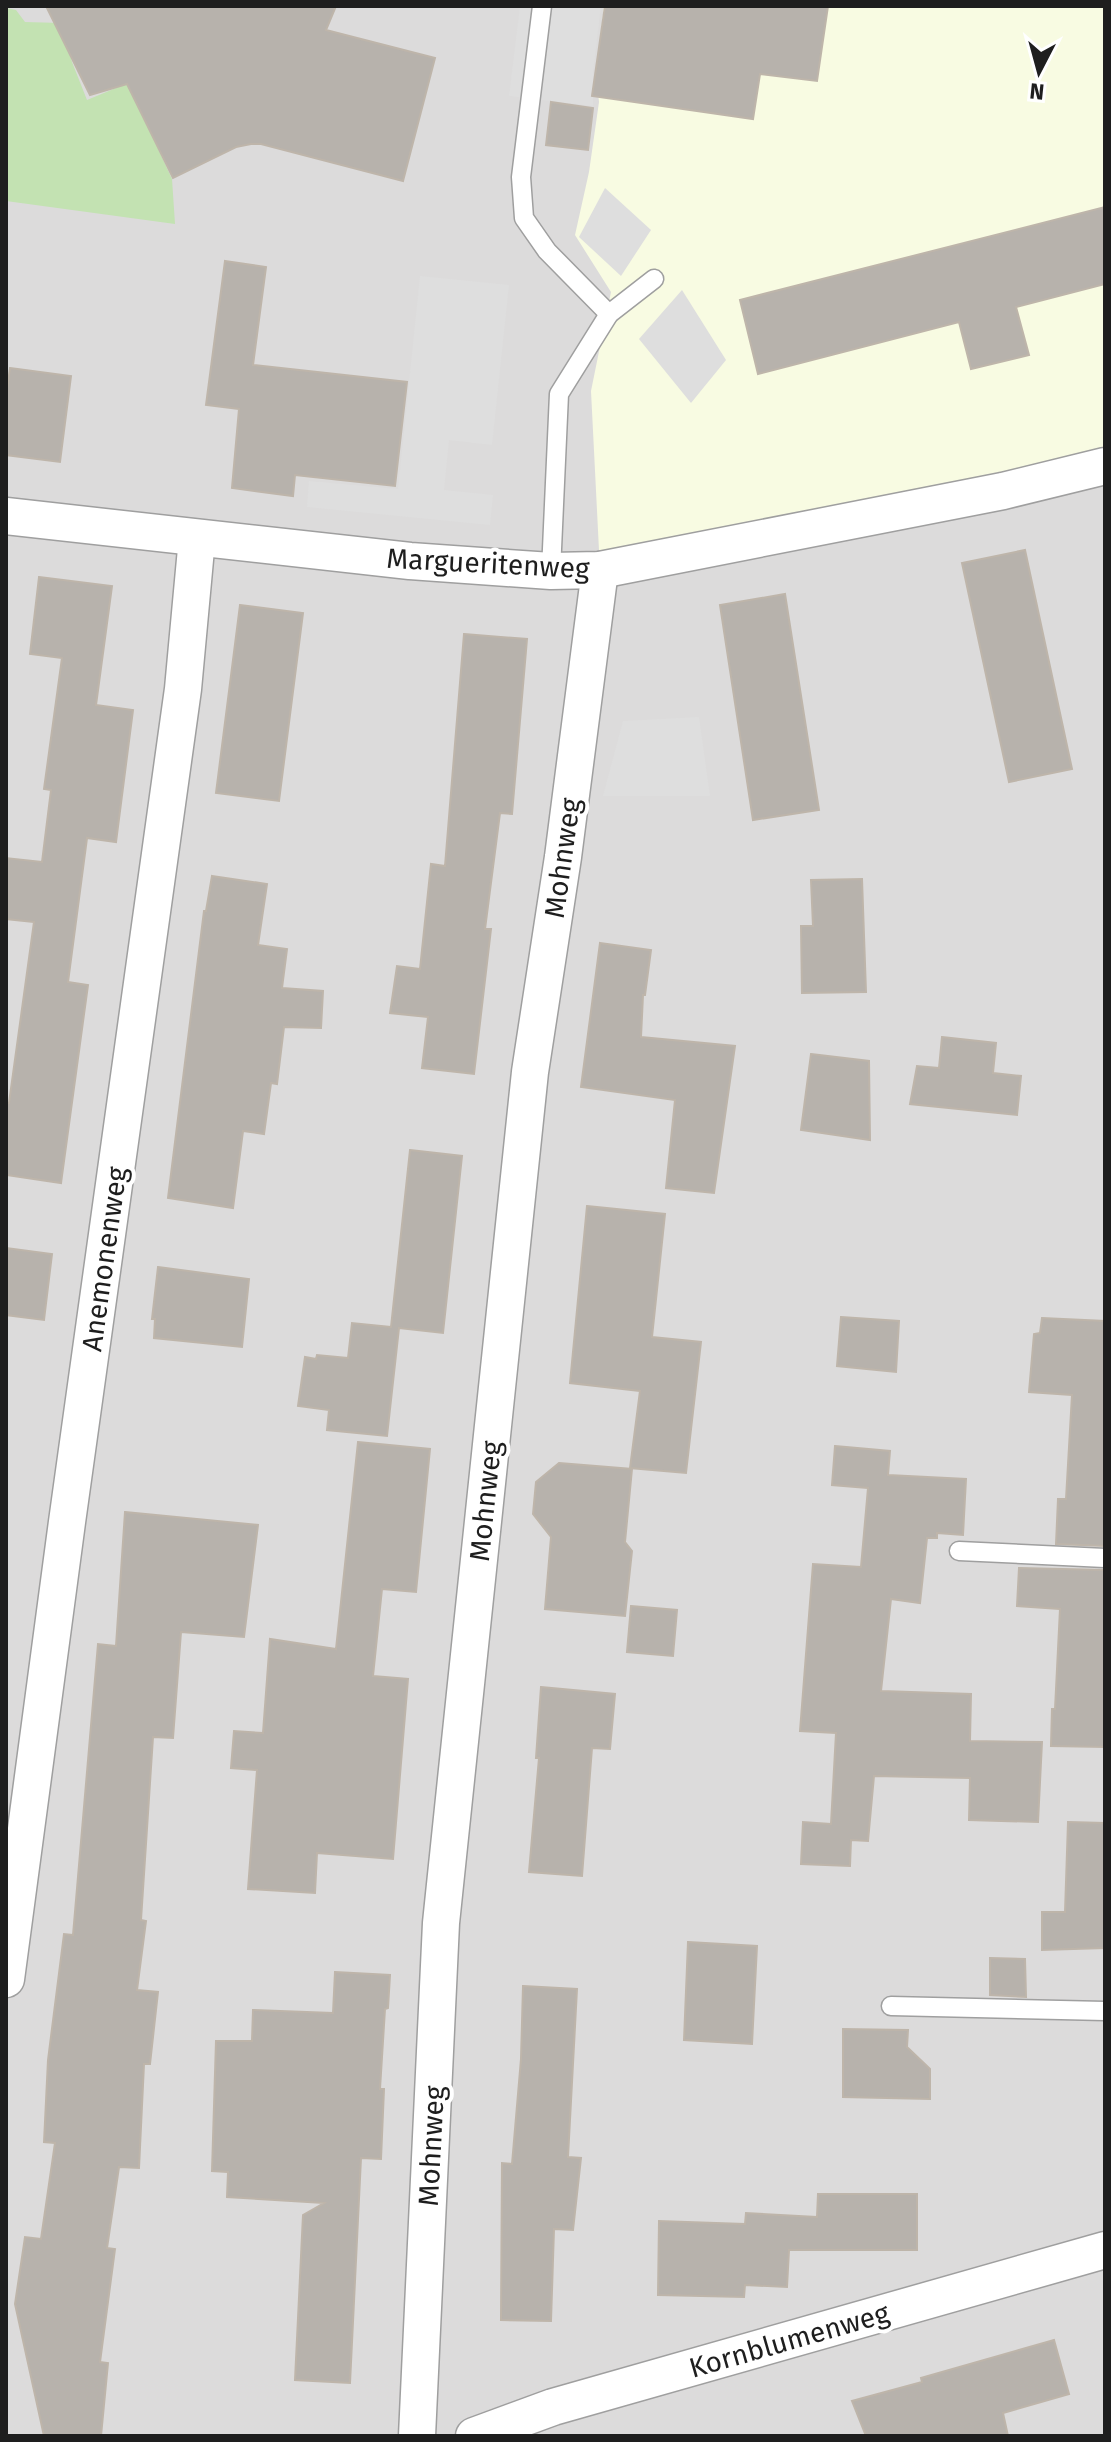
<svg xmlns="http://www.w3.org/2000/svg" width="1111" height="2442" font-family="'Fira Sans',sans-serif">
<style>
.residential{fill:#dcdbdb}
.education{fill:#f8fbe2}
.grass{fill:#c3e2b2}
.parking{fill:#dedede}
.building{fill:#b7b2ac;stroke:#beb5aa;stroke-width:2}
.lines{fill:none;stroke-linecap:round;stroke-linejoin:round}
.service-casing{stroke:#9f9f9f;stroke-width:21}
.minor-casing{stroke:#9f9f9f;stroke-width:39}
.service{stroke:#fff;stroke-width:18}
.minor{stroke:#fff;stroke-width:36}
.labels{text-anchor:middle;stroke-width:8;stroke-linejoin:round;paint-order:stroke}
.street-label{font-size:28px;fill:#1e1e1e;stroke:#fff}
</style>
<rect width="100%" height="100%" fill="#eeece6"/>
<rect class="residential" x="6" y="6" width="1099" height="2430"/>
<path class="education" d="M604 6H1105V466L600 570 591 391 611 292 575 235 589 172 599 102 596 73Z"/>
<path class="grass" d="M6 8 16 10 25 22 61 23 72 62 87 100 128 83 172 179 175 224 6 201Z"/>
<g class="parking">
<path d="M520 6H601L593 73V106L509 96Z"/>
<path d="M605 188 651 230 621 276 579 237Z"/>
<path d="M420 276 509 285 492 445 449 440 444 490 493 495 490 525 307 507 309 481 398 489Z"/>
<path d="M682 290 726 360 691 403 639 339Z"/>
<path d="M699 717 710 796H603L623 721Z"/>
</g>
<g class="building">
<path d="M46 6H336L326 30 435 58 403 181 261 144H251L236 147 173 178 127 84 90 95Z"/>
<path d="M605 6H828L817 81 760 74 753 119 592 96Z"/>
<path d="M551 102 593 108 588 150 546 145Z"/>
<path d="M1105 207V284L1016 307 1029 355 971 369 959 322 758 374 740 300Z"/>
<path d="M225 261 266 267 253 365 407 382 395 486 295 475 293 496 232 488 239 409 206 405Z"/>
<path d="M10 368 71 376 60 462 6 455V396Z"/>
<path d="M1025 550 1072 769 1009 782 962 563Z"/>
<path d="M39 577 112 586 96 705 133 710 116 842 87 838 68 982 88 985 61 1183 6 1175V1103H9L34 922 6 919V858L42 862 51 790 44 789 62 658 30 654Z"/>
<path d="M785 594 819 810 753 820 720 605Z"/>
<path d="M240 605 303 613 279 801 216 793Z"/>
<path d="M464 634 527 639 512 814 500 813 485 929H491L474 1074 422 1068 428 1017 390 1013 397 966 420 969 431 864 445 866Z"/>
<path d="M212 876 267 884 258 945 287 949 282 988 323 991 321 1028 284 1027 277 1084 271 1083 264 1134 243 1131 233 1208 168 1198 204 911H206Z"/>
<path d="M862 879 866 992 802 993 801 926H813L811 880Z"/>
<path d="M600 943 651 950 645 995H643L641 1037 735 1046 714 1193 666 1188 675 1100 581 1087Z"/>
<path d="M942 1037 996 1043 993 1073 1021 1076 1017 1115 910 1104 917 1066 939 1068Z"/>
<path d="M811 1054 869 1061 870 1140 801 1130Z"/>
<path d="M410 1150 462 1156 443 1333 399 1328 387 1436 327 1430 329 1410 298 1406 305 1357 316 1359 317 1355 348 1358 352 1323 391 1327Z"/>
<path d="M587 1206 665 1214 652 1337 701 1342 686 1473 630 1468 640 1391 570 1383Z"/>
<path d="M6 1248 52 1254 44 1320 6 1315Z"/>
<path d="M158 1267 249 1279 242 1347 154 1338 155 1319H152Z"/>
<path d="M841 1317 899 1321 896 1372 837 1366Z"/>
<path d="M1042 1318 1105 1321V1546L1056 1544 1058 1499H1066L1072 1395 1029 1392 1034 1334 1040 1333Z"/>
<path d="M358 1442 430 1449 416 1592 382 1589 373 1676 408 1679 393 1859 317 1853 315 1893 248 1889 257 1770 231 1768 234 1731 263 1733 270 1639 336 1649Z"/>
<path d="M835 1446 890 1451 888 1475 966 1479 963 1535 937 1533V1538H927L920 1603 891 1599 881 1691 971 1694 970 1741 1042 1742 1038 1822 969 1820 970 1778 874 1776 868 1841 851 1840 850 1866 801 1864 803 1822 831 1824 836 1733 800 1731 813 1564 861 1567 868 1488 832 1485Z"/>
<path d="M559 1463 632 1469 625 1542 632 1551 625 1616 545 1609 551 1537 533 1514 536 1482Z"/>
<path d="M125 1512 258 1525 244 1637 181 1632 173 1738 153 1737 141 1920 146 1921 137 1990 158 1992 150 2064H144L139 2168 119 2167 107 2248 115 2249 100 2362 108 2363 101 2436H44L15 2304 25 2237 41 2239 55 2143 44 2142 48 2060 64 1934 73 1935 98 1644 116 1646Z"/>
<path d="M1019 1568 1105 1570V1747L1051 1746 1052 1709H1055L1060 1609 1017 1606Z"/>
<path d="M631 1606 677 1610 673 1656 627 1652Z"/>
<path d="M541 1687 615 1694 610 1749 592 1748 582 1876 529 1872 539 1758H536Z"/>
<path d="M1068 1822 1105 1823V1948L1042 1950V1912H1065Z"/>
<path d="M688 1942 757 1946 752 2044 684 2040Z"/>
<path d="M990 1958 1025 1959 1026 1997 990 1995Z"/>
<path d="M335 1972 390 1975 388 2008 385 2009 380 2089H384L381 2159 361 2158 350 2383 295 2380 303 2215 324 2203 227 2197 228 2172 212 2171 216 2041H252L253 2010 333 2013Z"/>
<path d="M523 1986 577 1989 568 2157 581 2158 573 2230 554 2229 551 2321 501 2320 502 2163 512 2164 521 2059Z"/>
<path d="M843 2029 908 2030 907 2047 930 2069V2099L843 2097Z"/>
<path d="M818 2194H917V2250H789L787 2287 745 2285 744 2297 658 2295 659 2221 745 2224 746 2213 817 2217Z"/>
<path d="M1054 2340 1069 2394 1003 2413 1008 2436H866L852 2401 922 2382 921 2378Z"/>
</g>
<g class="lines">
<defs>
<g id="service">
<path d="M542 6 521 177 524 218 547 251 609 314"/>
<path d="M551 571 559 394 609 314 654 279"/>
<path d="M959 1551 1105 1558"/>
<path d="M891 2006 1105 2011"/>
</g>
<g id="minor">
<path d="M6 516 410 561 551 571 600 570 1003 491 1105 466"/>
<path d="M6 1979 67 1522 183 689 197 538"/>
<path d="M417 2436 441 1923 530 1072 563 857 600 570"/>
<path d="M474 2436 553 2407 1105 2250"/>
</g>
</defs>
<use href="#service" class="service-casing"/>
<use href="#minor" class="minor-casing"/>
<use href="#service" class="service"/>
<use href="#minor" class="minor"/>
</g>
<g class="labels">
<g class="street-label">
<text transform="translate(488 563) rotate(3)" y="10">Margueritenweg</text>
<text transform="translate(562 858) rotate(-82)" y="10">Mohnweg</text>
<text transform="translate(104 1259) rotate(-82)" y="10">Anemonenweg</text>
<text transform="translate(485 1501) rotate(-84)" y="10">Mohnweg</text>
<text transform="translate(431 2146) rotate(-87)" y="10">Mohnweg</text>
<text transform="translate(789 2340) rotate(-16)" y="10">Kornblumenweg</text>
</g>
</g>
<rect width="1111" height="2442" fill="none" stroke="#1e1e1e" stroke-width="16"/>
<g transform="translate(1039 72) rotate(186)" stroke="#ffffff" stroke-width="6" paint-order="stroke">
<path d="M0-6L14 30L0 20L-14 30Z" fill="#1e1e1e"/>
<text y="-12" font-size="22" font-weight="bold" text-anchor="middle" fill="#1e1e1e">N</text>
</g>
</svg>
